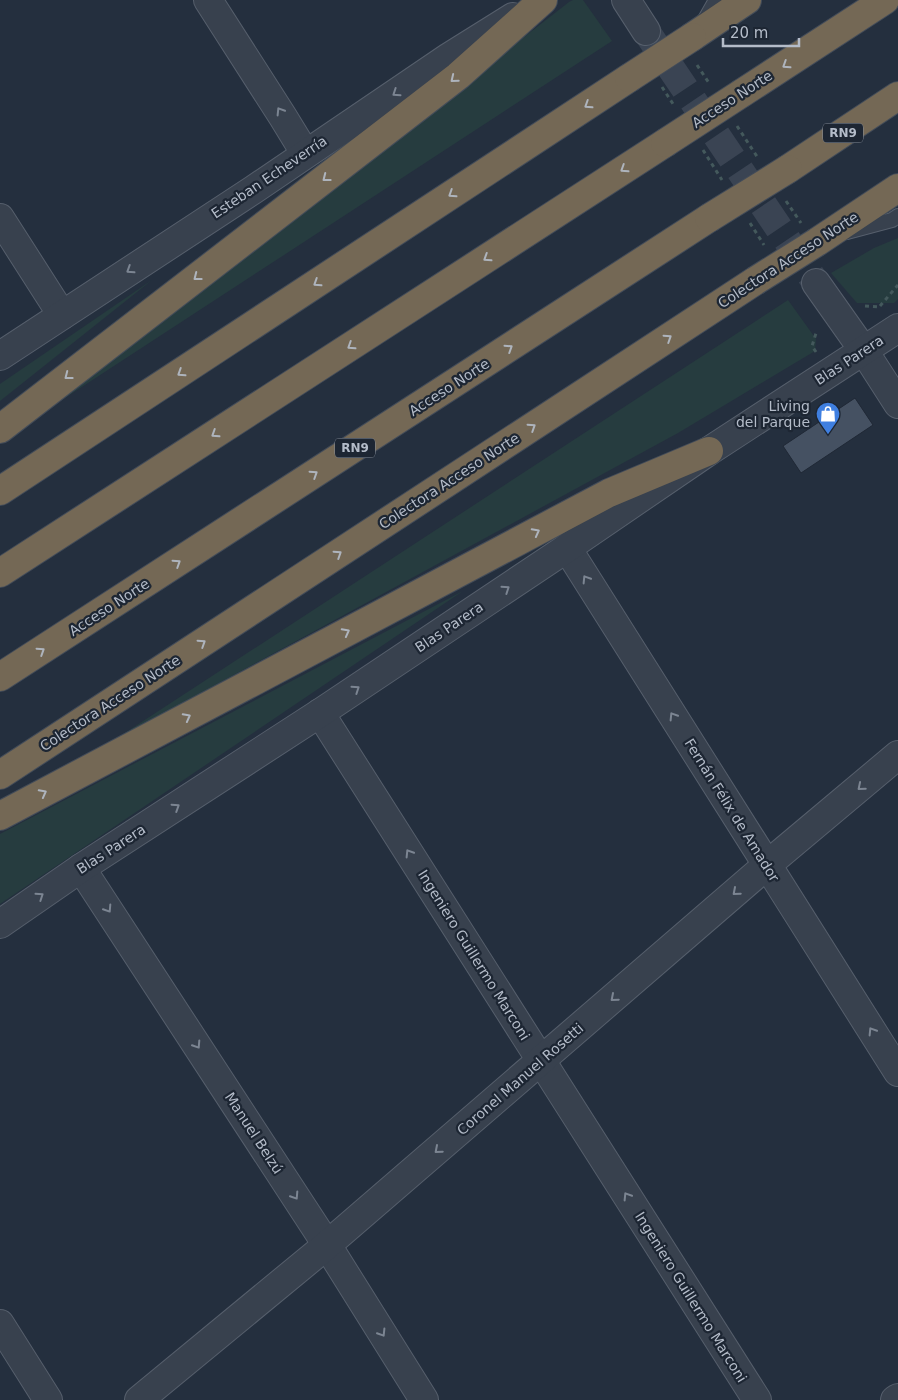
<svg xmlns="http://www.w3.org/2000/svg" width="898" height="1400" font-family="'DejaVu Sans',sans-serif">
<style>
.green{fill:#263c3f}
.building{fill:#455162;stroke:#1f2835}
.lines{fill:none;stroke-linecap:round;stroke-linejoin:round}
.tertiary-tunnel{stroke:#3a4453;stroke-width:28;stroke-dasharray:28 14;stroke-linecap:butt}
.service-casing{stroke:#565f6c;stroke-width:16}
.minor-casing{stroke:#565f6c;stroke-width:30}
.tertiary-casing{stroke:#565f6c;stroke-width:30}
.motorway-casing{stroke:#434c59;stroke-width:30}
.path{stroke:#44595c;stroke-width:3;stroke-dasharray:4 4;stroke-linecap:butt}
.service{stroke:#38414e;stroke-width:14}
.minor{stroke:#38414e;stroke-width:28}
.tertiary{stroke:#38414e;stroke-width:28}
.motorway{stroke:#746855;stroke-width:28}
.motorway-bridge-casing{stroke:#434c59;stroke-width:30;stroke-linecap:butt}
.motorway-bridge{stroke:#746855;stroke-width:28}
.oneway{stroke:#aeb4bd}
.oneway2{stroke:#7c8592}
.labels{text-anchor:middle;stroke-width:4.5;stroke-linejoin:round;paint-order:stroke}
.shield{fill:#1d2633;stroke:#878f9c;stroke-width:1}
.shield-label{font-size:12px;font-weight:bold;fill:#b4bcc9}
.street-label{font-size:14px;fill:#b4bcc9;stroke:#1d2633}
.poi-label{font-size:14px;fill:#b4bcc9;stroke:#1d2633;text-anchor:end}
</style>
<rect width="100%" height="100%" fill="#242f3e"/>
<g class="green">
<path d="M573 0H583L612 41 45 411 569 2Z"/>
<path d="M898 238V299L894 303H857L831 273 874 248Z"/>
<path d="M152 280 0 401V384Z"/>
<path d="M788 300 816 339 815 351 678 433 111 742Z"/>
<path d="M463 591 0 904V834Z"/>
</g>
<path class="building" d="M855 398 873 425 801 473 783 446Z"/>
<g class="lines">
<path class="tertiary-tunnel" d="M646 31 816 283"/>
<defs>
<g id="service">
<path d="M703 23 716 0"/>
<path d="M847 232 892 220 898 216"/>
</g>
<g id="minor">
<path d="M208 0 283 117 305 153"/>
<path d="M0 218 62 315"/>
<path d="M567 548 898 1072"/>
<path d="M320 713 757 1400"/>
<path d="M81 868 327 1245 424 1400"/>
<path d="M139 1400 327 1245 767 865 898 755"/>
<path d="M895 1400 898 1398"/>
</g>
<g id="tertiary">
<path d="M626 0 646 31"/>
<path d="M816 283 864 351 898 404"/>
<path d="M0 356 253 190 449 57 513 17"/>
<path d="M0 924 81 868 320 713 567 548 709 451 898 328"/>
<path d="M0 1324 48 1400"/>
</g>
<g id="motorway">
<path d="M692 37 747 0"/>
<path d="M742 93 885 0"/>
<path d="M788 169 898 96"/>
<path d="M817 242 898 188"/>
<path d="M0 429 458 76 543 0"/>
<path d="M0 491 629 78"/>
<path d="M0 573 665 143"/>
<path d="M0 677 709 218"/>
<path d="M0 775 755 281"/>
<path d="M0 816 609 493 709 451"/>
</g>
</defs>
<use href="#service" class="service-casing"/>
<use href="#minor" class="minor-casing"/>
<use href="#tertiary" class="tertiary-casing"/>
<use href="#motorway" class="motorway-casing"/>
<g class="path">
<path d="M697 65 709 83"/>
<path d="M662 87 675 107"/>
<path d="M737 126 758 158"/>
<path d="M703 150 722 180"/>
<path d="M786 201 801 223"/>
<path d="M750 223 764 245"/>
<path d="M865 306 879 307"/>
<path d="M880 306 898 285"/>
<path d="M816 352 812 346 817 330"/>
</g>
<use href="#service" class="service"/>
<use href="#minor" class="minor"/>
<use href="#tertiary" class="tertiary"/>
<use href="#motorway" class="motorway"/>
<defs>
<g id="motorway-bridge">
<path d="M629 78 692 37"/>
<path d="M665 143 742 93"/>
<path d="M709 218 788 169"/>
<path d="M755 281 817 242"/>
</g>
</defs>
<use href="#motorway-bridge" class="motorway-bridge-casing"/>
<use href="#motorway-bridge" class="motorway-bridge"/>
</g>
<defs><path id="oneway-chevron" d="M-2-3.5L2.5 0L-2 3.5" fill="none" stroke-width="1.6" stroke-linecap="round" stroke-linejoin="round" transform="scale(1.25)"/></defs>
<g class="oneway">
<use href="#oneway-chevron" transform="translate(786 65) rotate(147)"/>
<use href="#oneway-chevron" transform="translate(454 79) rotate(141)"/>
<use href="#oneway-chevron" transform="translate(588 105) rotate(147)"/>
<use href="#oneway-chevron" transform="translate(624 169) rotate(147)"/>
<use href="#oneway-chevron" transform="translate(326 178) rotate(142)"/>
<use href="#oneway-chevron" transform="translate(452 194) rotate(147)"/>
<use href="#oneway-chevron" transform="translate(487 258) rotate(147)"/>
<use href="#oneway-chevron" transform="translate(197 277) rotate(142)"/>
<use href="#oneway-chevron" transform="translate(317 283) rotate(147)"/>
<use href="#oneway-chevron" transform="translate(668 338) rotate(-33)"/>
<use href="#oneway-chevron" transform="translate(351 346) rotate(147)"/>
<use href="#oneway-chevron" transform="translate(509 348) rotate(-33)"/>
<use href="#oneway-chevron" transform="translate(181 373) rotate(147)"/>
<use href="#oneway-chevron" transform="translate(68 376) rotate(142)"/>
<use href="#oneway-chevron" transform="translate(532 427) rotate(-33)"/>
<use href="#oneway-chevron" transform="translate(215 434) rotate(147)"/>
<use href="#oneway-chevron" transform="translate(314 474) rotate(-33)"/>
<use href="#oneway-chevron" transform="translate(536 532) rotate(-28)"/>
<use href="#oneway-chevron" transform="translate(338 554) rotate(-33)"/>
<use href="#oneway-chevron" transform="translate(177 563) rotate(-33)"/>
<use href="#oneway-chevron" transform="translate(346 632) rotate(-28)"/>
<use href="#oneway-chevron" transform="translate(202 643) rotate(-33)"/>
<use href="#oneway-chevron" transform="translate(41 651) rotate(-33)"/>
<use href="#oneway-chevron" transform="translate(187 717) rotate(-28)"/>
<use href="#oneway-chevron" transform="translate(43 793) rotate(-28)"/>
</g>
<g class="oneway2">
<use href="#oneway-chevron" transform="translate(396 93) rotate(146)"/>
<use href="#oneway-chevron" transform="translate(280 111) rotate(-122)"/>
<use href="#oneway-chevron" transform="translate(130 270) rotate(147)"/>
<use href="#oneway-chevron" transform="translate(586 579) rotate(-122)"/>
<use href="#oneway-chevron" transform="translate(506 589) rotate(-34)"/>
<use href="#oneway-chevron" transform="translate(356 689) rotate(-34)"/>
<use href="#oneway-chevron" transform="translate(673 716) rotate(-122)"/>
<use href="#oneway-chevron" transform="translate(861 787) rotate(140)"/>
<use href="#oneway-chevron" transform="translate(176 807) rotate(-33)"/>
<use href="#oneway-chevron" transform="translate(409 853) rotate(-122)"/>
<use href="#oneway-chevron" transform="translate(736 892) rotate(139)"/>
<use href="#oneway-chevron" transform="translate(40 896) rotate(-34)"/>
<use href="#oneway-chevron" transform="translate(108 909) rotate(57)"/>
<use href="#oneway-chevron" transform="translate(614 998) rotate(139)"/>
<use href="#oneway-chevron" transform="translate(872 1031) rotate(-122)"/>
<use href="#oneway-chevron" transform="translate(197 1045) rotate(57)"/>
<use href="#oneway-chevron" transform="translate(438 1150) rotate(139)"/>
<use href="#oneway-chevron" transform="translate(295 1196) rotate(57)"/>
<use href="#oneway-chevron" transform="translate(627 1196) rotate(-122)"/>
<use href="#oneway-chevron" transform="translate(382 1333) rotate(58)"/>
</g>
<defs>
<symbol id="shop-pin" viewBox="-11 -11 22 30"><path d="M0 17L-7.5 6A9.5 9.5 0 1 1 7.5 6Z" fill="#3f7fe0" stroke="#1d2633"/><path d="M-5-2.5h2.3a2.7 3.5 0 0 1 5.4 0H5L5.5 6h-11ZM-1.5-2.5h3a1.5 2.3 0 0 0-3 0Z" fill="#fff"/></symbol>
</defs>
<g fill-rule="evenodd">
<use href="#shop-pin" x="814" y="400" width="28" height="38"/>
</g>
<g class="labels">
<g class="shield">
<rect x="823" y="123.5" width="40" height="19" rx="4"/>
<rect x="335" y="438.5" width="40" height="19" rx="4"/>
</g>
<g class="shield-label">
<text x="843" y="137">RN9</text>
<text x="355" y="452">RN9</text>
</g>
<g class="street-label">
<text transform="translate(732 99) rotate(-33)" y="5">Acceso Norte</text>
<text transform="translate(269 177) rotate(-34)" y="5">Esteban Echeverría</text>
<text transform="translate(788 260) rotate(-33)" y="5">Colectora Acceso Norte</text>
<text transform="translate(849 360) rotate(-33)" y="5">Blas Parera</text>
<text transform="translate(449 387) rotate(-33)" y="5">Acceso Norte</text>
<text transform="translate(449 481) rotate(-33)" y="5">Colectora Acceso Norte</text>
<text transform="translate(109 607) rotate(-33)" y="5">Acceso Norte</text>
<text transform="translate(449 627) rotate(-34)" y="5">Blas Parera</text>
<text transform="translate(110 703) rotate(-33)" y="5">Colectora Acceso Norte</text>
<text transform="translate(732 810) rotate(58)" y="5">Fernán Félix de Amador</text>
<text transform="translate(111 849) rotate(-33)" y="5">Blas Parera</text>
<text transform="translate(474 955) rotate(58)" y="5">Ingeniero Guillermo Marconi</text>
<text transform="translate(520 1079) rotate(-41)" y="5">Coronel Manuel Rosetti</text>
<text transform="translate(254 1133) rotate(57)" y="5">Manuel Belzú</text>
<text transform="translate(691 1297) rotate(58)" y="5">Ingeniero Guillermo Marconi</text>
</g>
<g class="poi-label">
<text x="810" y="411">Living<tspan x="810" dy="16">del Parque</tspan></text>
</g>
</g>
<path d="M723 38v8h76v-8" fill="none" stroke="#b4bcc9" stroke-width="2.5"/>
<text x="730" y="38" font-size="15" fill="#b4bcc9" stroke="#1d2633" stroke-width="4" paint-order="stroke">20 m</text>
</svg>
